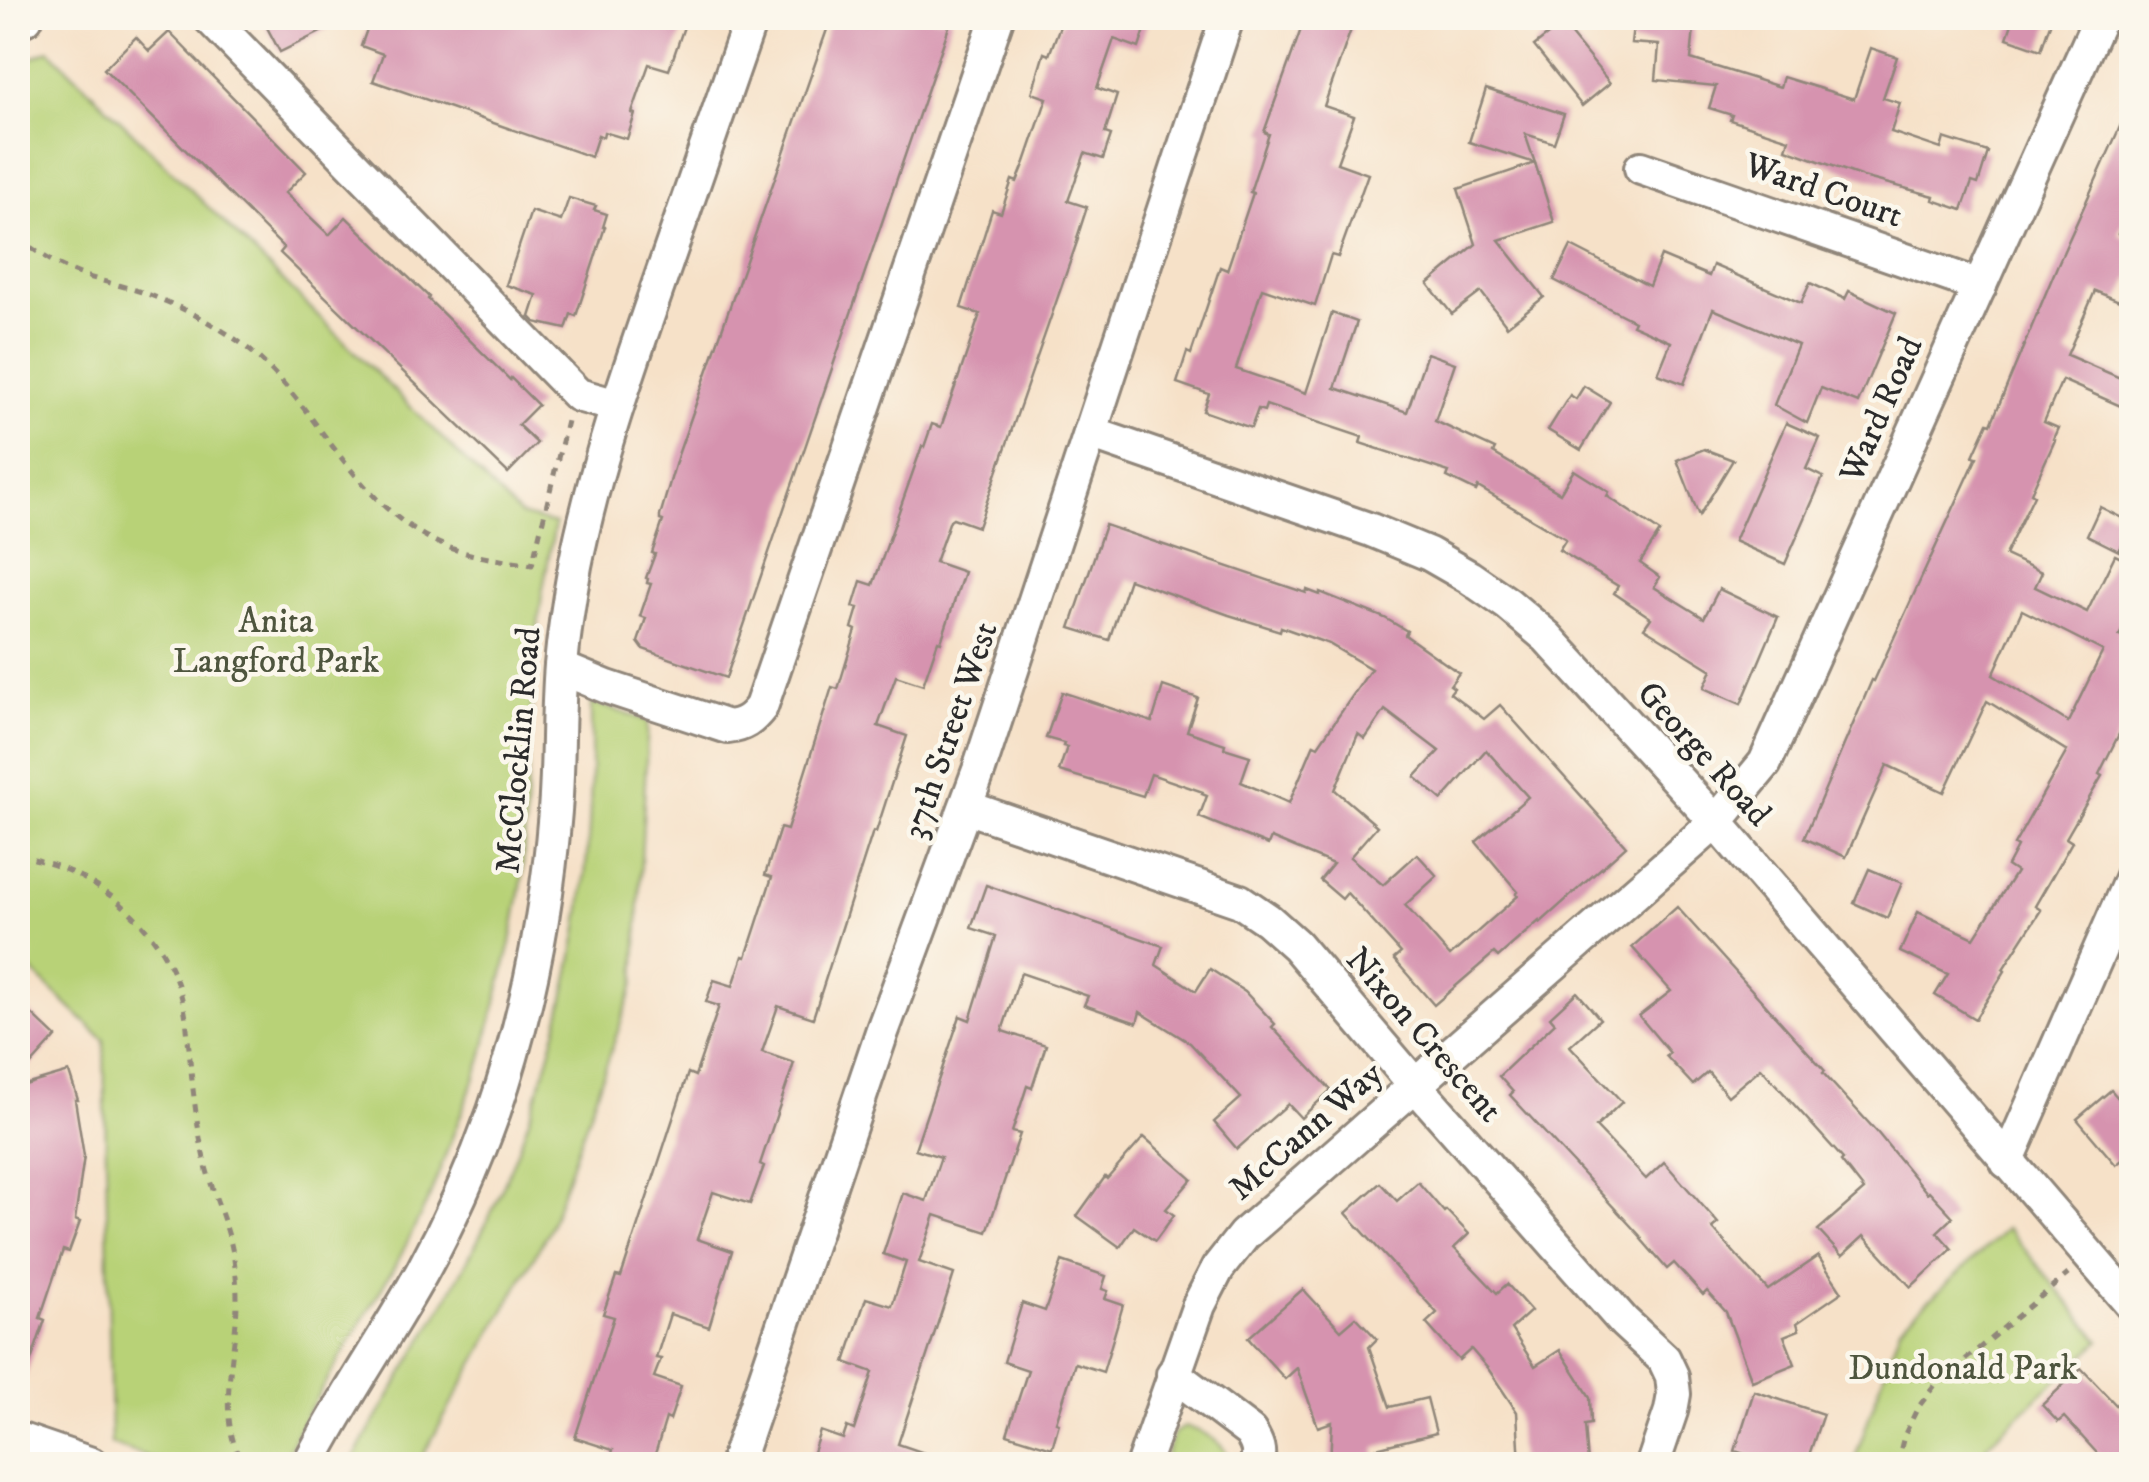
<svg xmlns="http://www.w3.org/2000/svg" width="2149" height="1482" font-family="'IM FELL DW Pica',serif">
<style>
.green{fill:#b8d277;stroke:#727e51;stroke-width:2.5}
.building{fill:#d693af;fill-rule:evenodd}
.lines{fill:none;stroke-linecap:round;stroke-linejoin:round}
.minor-casing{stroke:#90867a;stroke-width:38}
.path{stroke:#90867a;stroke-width:5;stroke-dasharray:8 8;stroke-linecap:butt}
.minor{stroke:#fff;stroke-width:32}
.labels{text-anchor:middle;stroke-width:9;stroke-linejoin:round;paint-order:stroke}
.street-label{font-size:35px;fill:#2b2b2b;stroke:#fbf7ec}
.park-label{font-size:35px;fill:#4e553e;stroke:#fbf7ec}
</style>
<rect width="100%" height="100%" fill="#fbf7ec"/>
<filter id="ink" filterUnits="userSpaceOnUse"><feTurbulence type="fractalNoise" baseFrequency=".01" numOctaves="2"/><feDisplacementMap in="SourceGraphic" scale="20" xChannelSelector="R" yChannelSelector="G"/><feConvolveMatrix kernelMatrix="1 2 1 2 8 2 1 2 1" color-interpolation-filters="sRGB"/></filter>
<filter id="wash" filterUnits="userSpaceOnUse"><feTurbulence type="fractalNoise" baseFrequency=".0048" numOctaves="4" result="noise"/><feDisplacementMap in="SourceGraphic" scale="40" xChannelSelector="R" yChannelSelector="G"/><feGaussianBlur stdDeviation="2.25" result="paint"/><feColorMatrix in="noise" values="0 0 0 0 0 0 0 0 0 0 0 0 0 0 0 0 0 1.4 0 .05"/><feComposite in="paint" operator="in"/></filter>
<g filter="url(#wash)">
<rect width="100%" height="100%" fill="#f6e1c8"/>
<g class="green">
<path d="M49 50 520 515 555 524 542 594 534 660 522 881 511 942 481 1062 429 1198 399 1259 307 1414 281 1464H168L111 1444 104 1040 18 958V64Z"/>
<path d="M591 702 648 721 635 982 549 1230 418 1464H351C399 1375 457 1291 498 1198 551 1076 585 941 590 808 592 773 591 737 591 702Z"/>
<path d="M2007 1228 2100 1341 1986 1445 2003 1464H1853L1900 1327Z"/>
<path d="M1185 1427C1203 1430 1229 1445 1229 1464H1163L1174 1433Z"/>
</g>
<g id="blocks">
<g class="building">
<path d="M262 18H349L280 52Z"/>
<path d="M371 18H687L669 70 649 64 632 113 635 114 627 139 604 132 603 137 598 135 591 157 373 81 383 54 361 46Z"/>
<path d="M831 18H952L726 678 643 649 638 642 646 618 640 616 651 584 647 583 648 579 646 578 655 554 652 553 663 521 660 520V516L678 455Z"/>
<path d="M1063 18H1149L1139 48 1114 39 1097 88 1117 95 1105 133 1111 135 1103 159 1085 153 1068 201 1087 207 1077 238 1078 239 978 527 953 518 950 520 935 562 964 572 941 642 938 641 923 685 896 676 878 726 907 736 876 832 873 831 813 1018 778 1006 762 1052 794 1063 760 1164 764 1166 750 1204 713 1192 697 1239 732 1251 709 1327 670 1314 656 1358 661 1359 654 1377 681 1386 670 1420 666 1418 652 1464H617L619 1459 611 1457 613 1450 575 1438 614 1317 603 1314 616 1276 621 1277 688 1073 695 1076 719 1006 706 1002 714 980 733 986 743 956 746 957 772 877 765 875 780 828 787 830 832 687 838 689 856 630 852 628 858 608 853 607 861 581 873 585 922 446 924 447 932 424 941 427 958 379 980 314 961 308 992 210 1001 213 1012 180 1017 182 1025 162 1047 98 1032 93 1044 53 1049 55Z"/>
<path d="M1305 18H1355L1324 106 1354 116 1337 163 1368 174 1338 257 1331 255 1315 306 1262 288 1236 369 1306 393 1332 313 1357 322 1335 388 1407 412 1427 353 1455 363 1435 421 1495 449 1493 453 1560 493 1574 470 1609 492 1607 496 1660 532 1640 563 1660 577 1654 587 1704 618 1719 589 1778 617 1741 704 1704 688 1712 670 1644 628 1651 618 1614 593 1618 586 1559 550 1566 539 1478 487 1476 491 1447 477 1449 472 1360 443 1362 437 1266 405 1264 411 1258 409 1251 428 1203 411 1209 394 1177 383 1187 352 1191 354 1220 267 1227 270 1253 193 1250 192 1269 134 1264 132Z"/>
<path d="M1634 18H1695L1691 59 1780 87 1783 77 1854 99 1871 48 1897 57 1883 98 1900 103 1891 132 1941 149 1944 138 1988 152 1978 184 1972 182 1962 210 1933 200 1934 196 1863 177 1786 149 1789 139 1730 120 1732 115 1709 108 1716 86 1656 80 1659 45 1631 43Z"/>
<path d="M2014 18H2052L2041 50 2007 38Z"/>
<path d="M1562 24 1610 83 1582 106 1534 46Z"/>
<path d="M169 32 306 172 285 193 329 235 346 217 429 297 428 299 510 380 511 378 538 405 518 425 537 443 508 473 280 253 284 248 104 69 136 37 149 51Z"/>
<path d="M1486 89 1564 114 1554 143 1525 134 1535 163 1469 142Z"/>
<path d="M2132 100V203L2118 234 2132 241V273L2119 301 2095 291 2067 355 2132 383V411L2062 380 2044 422 2058 428 2053 439 2055 440 2031 493 2034 495 2005 555 2042 572 2035 587 2087 612 2115 555 2132 563V612L2119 636 2132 642V708L2099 774 2102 776 2066 838 2072 842 2035 906 2041 910 2003 969 2005 971 1975 1019 1935 995 1948 974 1900 952 1918 912 1974 938 2016 872 2007 866 2017 847 2014 845 2067 751 1987 701 1944 792 1887 765 1846 857 1804 838 1872 680 1874 681 1977 457 1973 456 1988 423 1991 424 2058 264ZM2022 610 2103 651 2068 722 1993 675Z"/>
<path d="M1535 163 1554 222 1499 240 1544 297 1507 326 1481 292 1452 314 1428 284 1476 244 1458 189Z"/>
<path d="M569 198 596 206 594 210 607 214 603 227H605L576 316 571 314 566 329 535 322 530 317 537 295 506 285 531 211 561 221Z"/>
<path d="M1571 246 1649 286 1661 256 1709 276 1713 265 1801 303 1810 283 1845 299 1849 291 1896 313 1858 403 1821 388 1807 423 1774 405 1798 345 1713 309 1684 384 1658 374 1671 342 1632 325 1634 321 1554 280Z"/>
<path d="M1584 386 1610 402 1581 450 1548 430 1570 395 1576 399Z"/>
<path d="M1786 423 1820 438 1806 469 1823 477 1785 564 1734 541Z"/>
<path d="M1704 449 1733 460 1699 516 1677 460Z"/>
<path d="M2100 507 2132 523 2119 551 2087 535Z"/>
<path d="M1105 525 1306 593 1307 590 1320 595V592L1385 618 1407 631 1405 635 1459 673 1450 685 1454 688 1450 693 1484 719 1500 705 1626 846 1540 923 1539 921 1498 957 1494 953 1434 1005 1394 959 1401 953 1347 893 1342 899 1320 880 1333 864 1271 838 1268 845 1199 817 1207 796 1202 794 1203 792 1151 774 1143 796 1059 771 1067 747 1063 746 1064 743 1046 738 1062 692 1152 722 1163 686 1198 698 1187 731 1225 744 1224 748 1250 756 1241 782 1289 803 1314 744 1318 746 1371 669 1329 644 1281 627 1280 631 1229 615 1129 579 1109 640 1070 628ZM1385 710 1439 751 1415 777 1442 800 1486 750 1528 797 1476 842 1518 892 1516 894 1518 896 1450 956 1405 905 1437 876 1417 854 1383 885 1350 857 1377 826 1335 790 1358 734 1365 739Z"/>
<path d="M1869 869 1902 883 1887 918 1854 903Z"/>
<path d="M986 885 1163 946 1156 965 1196 991 1210 969 1245 992 1275 1024 1272 1027 1331 1090 1301 1118 1288 1104 1237 1149 1214 1122 1241 1098 1190 1043 1140 1012 1137 1023 1084 1005 1088 996 1021 973 1002 1031 1046 1045 1032 1088 1027 1086 1012 1132 1020 1134 987 1232 935 1215 919 1262 954 1274 898 1444 945 1460 944 1464H809L820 1431 843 1439 847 1427 854 1430 873 1372 845 1362 866 1298 892 1306 906 1262 883 1254 903 1193 926 1201 941 1157 915 1149 960 1016 970 1020 996 936 971 928Z"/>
<path d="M1677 907 1825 1071 1823 1073 1877 1132 1927 1193 1929 1191 1953 1217 1937 1232 1952 1249 1911 1287 1864 1236 1842 1256 1818 1230 1864 1190 1841 1161 1843 1159 1761 1068 1728 1096 1708 1072 1693 1085 1666 1056 1670 1053 1639 1016 1671 991 1632 947Z"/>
<path d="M1577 992 1600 1019 1570 1046 1622 1102 1596 1127 1646 1179 1664 1162 1718 1223 1712 1228 1768 1290 1818 1256 1842 1292 1797 1323 1799 1330 1784 1336 1795 1364 1752 1381 1726 1312 1707 1291 1703 1295 1674 1263 1667 1269 1641 1239 1642 1238 1510 1095 1513 1092 1499 1076 1555 1023 1550 1017Z"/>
<path d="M18 1001 56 1037 18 1079Z"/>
<path d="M69 1072 78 1100H75L84 1156 75 1220 80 1222 69 1252 63 1250 40 1318 45 1320 21 1390 18 1389V1087Z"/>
<path d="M2111 1090 2132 1114V1152L2116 1165 2077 1119Z"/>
<path d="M1144 1137 1192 1179 1166 1209 1174 1215 1155 1241 1134 1227 1120 1247 1077 1216 1105 1177 1107 1179Z"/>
<path d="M1418 1182 1444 1212 1446 1210 1469 1234 1454 1248 1497 1293 1507 1284 1531 1311 1511 1329 1535 1366 1560 1350 1590 1397 1591 1424 1585 1425 1588 1463 1520 1464 1517 1412 1489 1370 1471 1349 1459 1360 1426 1323 1437 1313 1346 1213 1380 1183 1397 1201Z"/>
<path d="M1062 1261 1106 1276 1102 1289 1108 1291 1105 1299 1123 1305 1103 1372 1075 1363 1056 1422 1059 1423 1052 1448 1007 1434 1028 1370 1004 1362 1022 1303 1045 1311Z"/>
<path d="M1303 1289 1341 1330 1356 1317 1377 1339 1369 1347 1390 1407 1427 1398 1436 1433 1376 1448 1375 1464H1330L1332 1422 1318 1427 1297 1368 1285 1379 1248 1338Z"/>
<path d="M2081 1368 2132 1422V1464H2107L2064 1417 2058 1422 2042 1405Z"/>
<path d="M1754 1391 1823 1414 1806 1464H1776L1735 1451Z"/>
</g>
</g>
</g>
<g filter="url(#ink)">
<use href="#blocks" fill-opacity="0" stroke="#90867a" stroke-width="2.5"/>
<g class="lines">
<defs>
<g id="minor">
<path d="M210 18 578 395 617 406"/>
<path d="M18 22 26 18"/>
<path d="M1641 168 1980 286"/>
<path d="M1090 433 1371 530 1429 554 1469 577 1508 604 1547 637 1716 822 2132 1305"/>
<path d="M561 668 607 687 728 727C744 725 751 720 761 707L997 18"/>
<path d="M966 807 1240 901 1268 920 1296 945 1416 1086 1624 1322 1664 1359 1672 1376 1674 1394 1671 1411 1653 1464"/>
<path d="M2007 1162 2132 876"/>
<path d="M1173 1374 1250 1432C1257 1443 1261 1452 1256 1464"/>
<path d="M18 1439 91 1464"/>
<path d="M309 1464C343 1398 386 1337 422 1272 450 1221 474 1167 494 1111 527 1015 547 912 555 811 559 762 557 713 561 665 564 632 569 599 575 566 594 470 626 378 658 286 689 197 720 107 751 18"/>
<path d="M736 1464 882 1032 979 770 1227 18"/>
<path d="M1143 1464 1199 1305 1218 1268 1244 1235 1716 822 1765 763 2100 18"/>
</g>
</defs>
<use href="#minor" class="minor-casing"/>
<g class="path">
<path d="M18 238C34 250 51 262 70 270 95 281 124 285 150 295 181 307 211 322 238 341 317 398 349 505 443 545 470 557 503 560 532 565L567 421"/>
<path d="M18 855C30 858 42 861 54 865 115 888 169 938 183 1003 187 1018 187 1033 189 1048 192 1084 196 1119 203 1154 209 1184 222 1211 230 1240 235 1259 237 1281 237 1300 237 1354 214 1414 243 1464"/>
<path d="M1897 1464 1904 1436 1917 1409 1935 1385 2068 1274"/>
</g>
<use href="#minor" class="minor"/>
</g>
</g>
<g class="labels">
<g class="street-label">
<text transform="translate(1824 189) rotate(19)" y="12">Ward Court</text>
<text transform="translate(1880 409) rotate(-66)" y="12">Ward Road</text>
<text transform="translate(949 730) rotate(-71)" y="12">37th Street West</text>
<text transform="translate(517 750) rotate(-85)" y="12">McClocklin Road</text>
<text transform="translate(1705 753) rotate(48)" y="12">George Road</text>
<text transform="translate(1425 1034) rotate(49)" y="12">Nixon Crescent</text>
<text transform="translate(1305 1130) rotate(-41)" y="12">McCann Way</text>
</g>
<g class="park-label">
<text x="276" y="632">Anita<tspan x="276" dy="40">Langford Park</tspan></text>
<text x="1963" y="1379">Dundonald Park</text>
</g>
</g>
<rect width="2149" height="1482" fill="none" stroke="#fbf7ec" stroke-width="60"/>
</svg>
